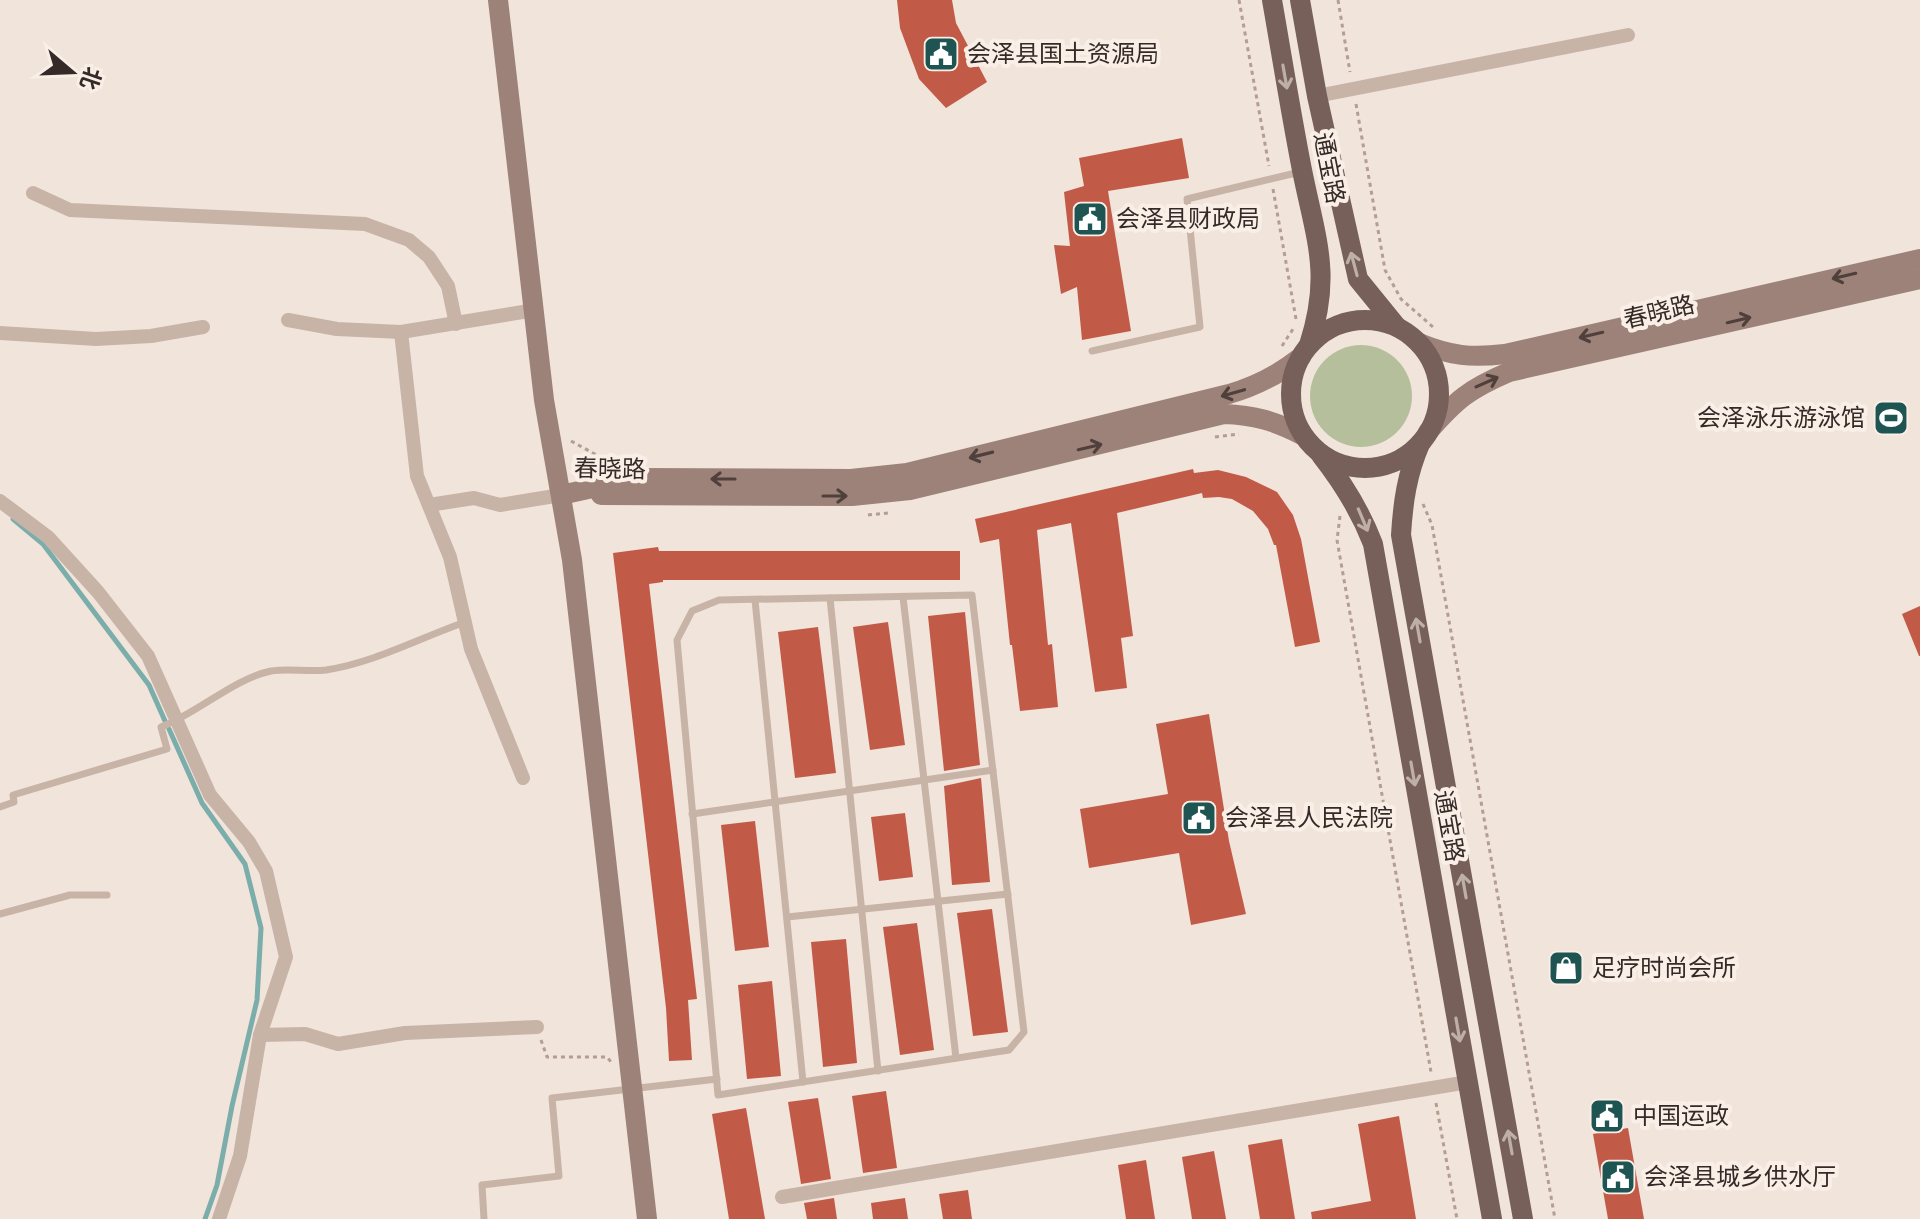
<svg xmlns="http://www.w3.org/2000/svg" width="1920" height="1219" font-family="'Archivo Narrow','Noto Sans SC',sans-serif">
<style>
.green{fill:#b6bf9b}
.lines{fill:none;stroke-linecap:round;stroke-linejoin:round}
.stream{stroke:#7badaa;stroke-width:5}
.building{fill:#c25a48}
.path{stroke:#b49d91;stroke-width:3;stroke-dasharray:4 4;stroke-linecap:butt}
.lane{stroke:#c8b3a7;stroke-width:7}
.street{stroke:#c8b3a7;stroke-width:14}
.secondary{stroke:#9c8279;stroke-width:20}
.primary{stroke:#766059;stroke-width:20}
.oneway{stroke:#beafa7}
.oneway2{stroke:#4f403c}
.labels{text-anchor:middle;stroke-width:8;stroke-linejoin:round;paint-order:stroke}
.poi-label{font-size:24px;fill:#352a27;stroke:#f9efe7;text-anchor:start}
.street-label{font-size:24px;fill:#352a27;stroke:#f9efe7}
</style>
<rect width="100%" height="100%" fill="#f1e4db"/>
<circle class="green" cx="1361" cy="396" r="51"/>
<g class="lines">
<g class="stream">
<path d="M13 519 43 544 149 685 165 721"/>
<path d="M169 729 202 803 245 864 261 928 257 1000 232 1106 217 1185 205 1219"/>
</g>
</g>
<g class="building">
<path d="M897 0H952L956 23 987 82 946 108 919 79 900 28Z"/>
<path d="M1182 138 1189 178 1108 191 1131 331 1082 340 1077 287 1061 294 1054 245 1070 246 1064 192 1084 186 1079 158Z"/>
<path d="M1193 469 1194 473 1218 470 1246 477 1277 492 1293 515 1301 539 1320 642 1295 647 1276 545H1274L1268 529 1253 511 1232 499 1219 497 1203 498 1202 493 1117 513 1133 636 1121 638 1127 688 1095 692 1071 523 1037 530 1048 645 1052 644 1058 707 1020 711 1012 645H1010L999 539 980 543 975 519Z"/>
<path d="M658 547 659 551H960V580H663V582L649 584 697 999 688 1000 692 1060 669 1061 666 1008 613 553Z"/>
<path d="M1920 606V656H1919L1902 614Z"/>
<path d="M965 612 980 765 944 771 928 616Z"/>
<path d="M888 622 905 745 870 750 853 627Z"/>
<path d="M818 627 836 773 795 778 778 632Z"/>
<path d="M1209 714 1229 841 1246 914 1191 925 1179 853 1089 868 1080 809 1168 794 1156 724Z"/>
<path d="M981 778 990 882 952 885 944 786Z"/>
<path d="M905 813 913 877 879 881 871 817Z"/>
<path d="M755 821 769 947 735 951 721 825Z"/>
<path d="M992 909 1008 1032 973 1036 957 913Z"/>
<path d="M917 923 934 1050 900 1055 883 927Z"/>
<path d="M846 939 857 1063 823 1067 811 942Z"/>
<path d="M772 981 781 1076 747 1079 738 985Z"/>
<path d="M886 1091 897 1168 863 1173 852 1096Z"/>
<path d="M818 1098 831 1179 801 1184 788 1102Z"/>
<path d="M746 1108 765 1219H729L712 1114Z"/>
<path d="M1399 1116 1416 1219H1312L1311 1212 1371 1201 1358 1124Z"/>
<path d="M1628 1128 1644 1219H1608L1593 1134Z"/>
<path d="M1282 1139 1295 1219H1260L1248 1145Z"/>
<path d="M1214 1151 1226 1219H1192L1182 1157Z"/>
<path d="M1146 1160 1155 1219H1126L1118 1165Z"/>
<path d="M968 1190 972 1219H943L939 1194Z"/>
<path d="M834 1198 837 1219H807L804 1203Z"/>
<path d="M905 1198 908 1219H873L871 1203Z"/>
</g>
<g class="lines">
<g class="path">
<path d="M1239 0 1269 166"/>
<path d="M1338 0 1350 72"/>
<path d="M1356 104 1385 270 1401 299 1433 327"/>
<path d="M1273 189 1296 319"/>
<path d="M1282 346 1293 329"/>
<path d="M1215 437 1239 434"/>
<path d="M571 441 613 464"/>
<path d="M1423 504 1432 525 1555 1219"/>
<path d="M868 515 888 513"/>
<path d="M1340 516 1337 540 1431 1072"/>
<path d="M541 1040 547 1057H607L611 1062"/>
<path d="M1436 1103 1457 1219"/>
</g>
<g class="lane">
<path d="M1092 351 1200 327 1187 199 1300 172"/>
<path d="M972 595 1024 1032 1009 1050 718 1095 677 640 692 611 719 600Z"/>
<path d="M903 597 956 1058"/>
<path d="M830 598 878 1071"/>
<path d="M755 600 803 1082"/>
<path d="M0 807 14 802 13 795 167 749 161 727C198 713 233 679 271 671 288 668 308 672 326 670 373 663 420 638 465 622"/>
<path d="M692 814 993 770"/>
<path d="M0 914 70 895H107"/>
<path d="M787 917 1008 894"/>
<path d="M484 1219 482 1185 559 1176 552 1098 717 1079"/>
</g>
<g class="street">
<path d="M1317 96 1628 35"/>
<path d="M33 193 70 210 365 224 409 240 429 257 448 286 456 324"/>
<path d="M288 320 337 329 401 332 535 310"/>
<path d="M401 332 417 476 450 557 471 649 523 778"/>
<path d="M0 333 96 339 151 336 203 327"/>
<path d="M0 501 48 537 98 592 148 656 210 795 249 842 266 871 286 957 260 1035 240 1156 219 1219"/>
<path d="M429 505 474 498 500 505 561 495"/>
<path d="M260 1035 305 1034 338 1044 405 1033 537 1027"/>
<path d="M782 1197 1468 1082"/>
</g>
<g class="secondary">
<path d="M498 0 544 400 572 560 647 1219"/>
<path d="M1419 343C1451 356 1471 358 1505 354L1920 259"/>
<path d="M1428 432C1456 400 1469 389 1509 372L1920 279"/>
<path d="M561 495 638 478 851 479 907 473 1229 394C1257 386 1278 375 1301 357"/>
<path d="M601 495 852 496 910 490 1224 414C1254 415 1275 421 1302 435"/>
</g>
<g class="primary">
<path d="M1272 0C1282 57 1291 114 1302 170 1316 240 1332 274 1309 345"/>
<path d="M1300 0 1317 96 1358 279 1397 327"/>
<circle cx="1365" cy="394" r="74"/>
<path d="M1420 444C1407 474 1403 502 1401 535L1523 1219"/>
<path d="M1321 455C1343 483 1360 510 1373 544L1492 1219"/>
</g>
</g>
<defs><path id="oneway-shaft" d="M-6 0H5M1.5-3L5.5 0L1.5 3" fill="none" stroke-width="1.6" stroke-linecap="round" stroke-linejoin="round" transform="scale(2)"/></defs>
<g class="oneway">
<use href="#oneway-shaft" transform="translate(1285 77) rotate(80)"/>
<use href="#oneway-shaft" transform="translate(1354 264) rotate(-105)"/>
<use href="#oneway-shaft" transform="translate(1363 520) rotate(67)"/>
<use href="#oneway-shaft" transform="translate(1418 630) rotate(-100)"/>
<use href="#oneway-shaft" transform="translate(1413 774) rotate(80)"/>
<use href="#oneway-shaft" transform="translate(1464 886) rotate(-100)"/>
<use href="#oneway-shaft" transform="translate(1458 1030) rotate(80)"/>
<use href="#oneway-shaft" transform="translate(1510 1142) rotate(-100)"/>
</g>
<g class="oneway2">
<use href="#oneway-shaft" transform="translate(1844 276) rotate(167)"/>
<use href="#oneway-shaft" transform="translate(1739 320) rotate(-13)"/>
<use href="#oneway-shaft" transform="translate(1591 335) rotate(167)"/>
<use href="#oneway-shaft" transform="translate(1487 382) rotate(-24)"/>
<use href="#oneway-shaft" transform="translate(1233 393) rotate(164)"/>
<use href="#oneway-shaft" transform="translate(1090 447) rotate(-13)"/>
<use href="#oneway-shaft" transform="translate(981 455) rotate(166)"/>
<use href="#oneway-shaft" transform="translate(723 479) rotate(-180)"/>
<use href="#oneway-shaft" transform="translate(835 496)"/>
</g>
<defs>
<symbol id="civic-square" viewBox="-11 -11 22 22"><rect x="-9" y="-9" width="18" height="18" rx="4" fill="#1e5553" stroke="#f9efe7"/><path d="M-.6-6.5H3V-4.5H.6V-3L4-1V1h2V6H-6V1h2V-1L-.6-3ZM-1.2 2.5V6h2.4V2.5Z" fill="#fff"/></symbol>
<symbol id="stadium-square" viewBox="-11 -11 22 22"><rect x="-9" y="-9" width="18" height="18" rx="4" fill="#1e5553" stroke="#f9efe7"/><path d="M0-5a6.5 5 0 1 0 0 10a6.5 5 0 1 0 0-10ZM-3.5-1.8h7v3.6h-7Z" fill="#fff"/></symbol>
<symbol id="shop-square" viewBox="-11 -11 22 22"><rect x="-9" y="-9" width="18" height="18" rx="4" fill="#1e5553" stroke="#f9efe7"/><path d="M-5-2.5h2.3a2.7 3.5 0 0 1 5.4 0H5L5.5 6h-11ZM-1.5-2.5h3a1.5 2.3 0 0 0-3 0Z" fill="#fff"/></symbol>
</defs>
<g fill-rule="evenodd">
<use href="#civic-square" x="921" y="34" width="40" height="40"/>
<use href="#civic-square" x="1070" y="199" width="40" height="40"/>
<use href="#stadium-square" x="1871" y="398" width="40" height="40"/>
<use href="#civic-square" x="1179" y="798" width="40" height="40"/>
<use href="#shop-square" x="1546" y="948" width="40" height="40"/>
<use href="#civic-square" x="1587" y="1096" width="40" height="40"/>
<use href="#civic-square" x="1598" y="1157" width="40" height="40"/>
</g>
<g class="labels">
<g class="poi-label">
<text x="967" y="62">会泽县国土资源局</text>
<text x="1116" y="227">会泽县财政局</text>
<text x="1865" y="426" text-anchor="end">会泽泳乐游泳馆</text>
<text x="1225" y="826">会泽县人民法院</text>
<text x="1592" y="976">足疗时尚会所</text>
<text x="1633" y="1124">中国运政</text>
<text x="1644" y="1185">会泽县城乡供水厅</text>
</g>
<g class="street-label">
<text transform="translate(1329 168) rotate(79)" y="8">通宝路</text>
<text transform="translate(1659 312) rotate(-13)" y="8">春晓路</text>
<text transform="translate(610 469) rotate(1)" y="8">春晓路</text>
<text transform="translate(1449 826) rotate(80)" y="8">通宝路</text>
</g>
</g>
<g transform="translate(72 72) rotate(109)" stroke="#f9efe7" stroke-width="6" paint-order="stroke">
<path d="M0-6L14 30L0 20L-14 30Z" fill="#352a27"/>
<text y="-12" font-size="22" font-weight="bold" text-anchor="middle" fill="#352a27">北</text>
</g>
</svg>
